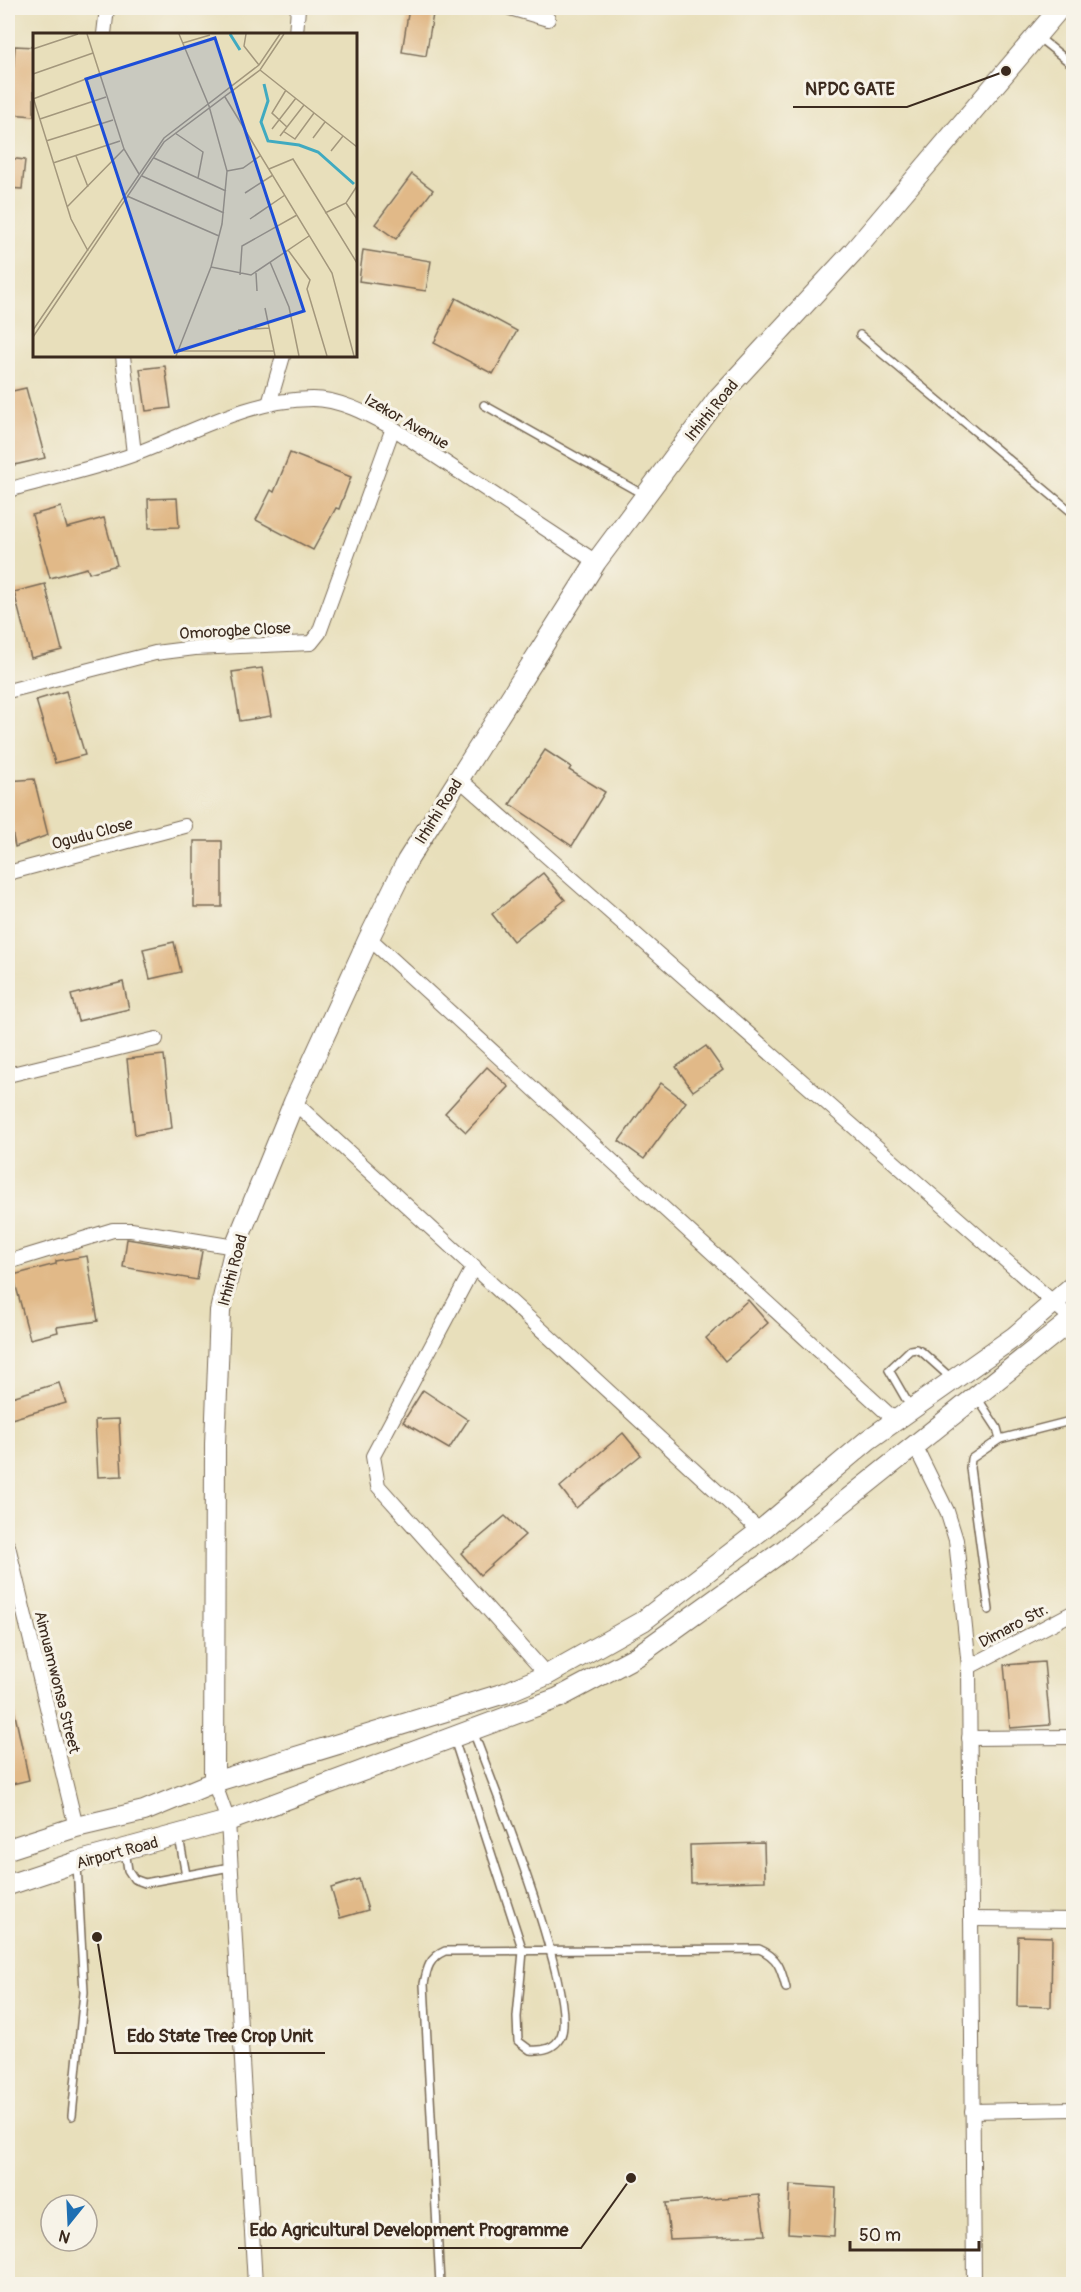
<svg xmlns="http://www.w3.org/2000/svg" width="1081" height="2292" font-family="Pangolin,sans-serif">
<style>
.building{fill:#e1b988}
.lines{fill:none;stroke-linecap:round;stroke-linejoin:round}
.lane-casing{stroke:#786955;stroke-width:10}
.street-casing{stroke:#786955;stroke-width:16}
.secondary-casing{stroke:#786955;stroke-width:22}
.lane{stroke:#fff;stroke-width:7}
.street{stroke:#fff;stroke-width:14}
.secondary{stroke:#fff;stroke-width:20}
.labels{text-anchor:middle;stroke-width:6;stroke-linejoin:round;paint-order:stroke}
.street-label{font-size:16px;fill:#3b2a1e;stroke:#f7f3e8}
.inset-river{fill:none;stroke:#40aac0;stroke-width:3}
.inset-road{fill:none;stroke:#a3977c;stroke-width:1.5}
.view{fill:#1d4ed8;fill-opacity:0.15;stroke:#1d4ed8;stroke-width:3}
.inset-edge{fill:none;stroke:#3b2a1e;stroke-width:3}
.leader{fill:none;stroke:#3b2a1e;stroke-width:2}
.callout-dot{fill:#3b2a1e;stroke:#f7f3e8;stroke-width:2}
.callout-label{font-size:18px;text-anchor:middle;font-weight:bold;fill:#3b2a1e;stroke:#f7f3e8;stroke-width:6;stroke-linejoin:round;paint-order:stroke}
</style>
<rect width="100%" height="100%" fill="#f7f3e8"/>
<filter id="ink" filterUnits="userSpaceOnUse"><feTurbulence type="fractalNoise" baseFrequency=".0167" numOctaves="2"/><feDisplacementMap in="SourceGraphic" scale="12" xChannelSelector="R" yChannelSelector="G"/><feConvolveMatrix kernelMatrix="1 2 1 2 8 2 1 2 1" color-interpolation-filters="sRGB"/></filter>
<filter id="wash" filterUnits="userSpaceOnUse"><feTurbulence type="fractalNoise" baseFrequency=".008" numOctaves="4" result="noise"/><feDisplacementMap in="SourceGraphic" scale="24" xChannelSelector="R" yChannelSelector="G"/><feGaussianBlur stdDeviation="1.35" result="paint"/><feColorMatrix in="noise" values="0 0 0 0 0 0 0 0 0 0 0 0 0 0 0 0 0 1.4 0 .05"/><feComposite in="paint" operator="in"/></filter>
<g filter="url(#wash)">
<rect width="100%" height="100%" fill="#e8dfbb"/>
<g id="blocks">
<g class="building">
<path d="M409 8H434L426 56 402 52Z"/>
<path d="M15 46 34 47V116L10 114Z"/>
<path d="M8 158 25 160 22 189 8 188Z"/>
<path d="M412 174 433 190 396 239 375 224Z"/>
<path d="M363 250 431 261 426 291 359 281Z"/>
<path d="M456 298 517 331 493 374 434 343Z"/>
<path d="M165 366 171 408 146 411 140 369Z"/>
<path d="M26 388 45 458 10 466 8 392Z"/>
<path d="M290 453 351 477 339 509 336 508 313 550 256 520 271 490 274 492Z"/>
<path d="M177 498 179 527 149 528 148 499Z"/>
<path d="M61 507 67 528 104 518 117 565 89 573 87 568 50 578 32 515Z"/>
<path d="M45 584 62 650 31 658 14 592Z"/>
<path d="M262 668 271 716 240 721 232 672Z"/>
<path d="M66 691 85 755 55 763 36 700Z"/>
<path d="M545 750 571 767 569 770 605 792 572 846 510 804Z"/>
<path d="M34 779 48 835 15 847 8 810V781Z"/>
<rect x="194" y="841" width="28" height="66"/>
<path d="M543 873 565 900 513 941 492 914Z"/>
<path d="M174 942 181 972 150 979 143 949Z"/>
<path d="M123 982 129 1009 78 1021 71 995Z"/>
<path d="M706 1046 723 1070 693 1091 676 1067Z"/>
<path d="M164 1055 172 1128 135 1135 127 1059Z"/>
<path d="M487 1067 509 1087 466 1132 445 1113Z"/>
<path d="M661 1083 686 1102 644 1159 619 1141Z"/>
<path d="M127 1239 202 1251 197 1280 123 1267Z"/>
<path d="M87 1256 98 1321 57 1327 58 1332 30 1339 13 1275 56 1264V1261Z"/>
<path d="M748 1300 768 1323 725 1361 706 1338Z"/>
<path d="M59 1383 66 1403 8 1420V1398Z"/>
<path d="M423 1390 468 1420 449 1449 403 1422Z"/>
<path d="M119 1419 122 1476 98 1477 95 1420Z"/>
<path d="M623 1433 641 1455 576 1508 560 1487Z"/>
<path d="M505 1516 525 1535 480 1575 461 1553Z"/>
<path d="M1044 1662 1050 1725 1010 1728 1004 1665Z"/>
<path d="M14 1710 29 1780 8 1785V1711Z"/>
<path d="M764 1843 765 1881 691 1883 690 1845Z"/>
<path d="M359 1879 368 1910 340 1918 331 1888Z"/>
<path d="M1018 1936 1052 1937 1051 2007 1017 2006Z"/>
<path d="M790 2185 836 2188 834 2236 788 2233Z"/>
<path d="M759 2195 765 2235 670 2239 666 2203Z"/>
</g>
</g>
</g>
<g filter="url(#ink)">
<use href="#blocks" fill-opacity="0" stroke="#786955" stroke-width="1.5"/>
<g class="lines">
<defs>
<g id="lane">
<path d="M1038 37 1074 66"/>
<path d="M860 335 1074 514"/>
<path d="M484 405 644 495"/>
<path d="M978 1399 997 1428 1000 1439 971 1459 970 1468 989 1610"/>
<path d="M911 1408 889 1370 910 1350 916 1349 922 1352 952 1379"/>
<path d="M1000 1439 1074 1420"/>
<path d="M454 1739 523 1951 517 2017 518 2041 530 2050C543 2051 555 2049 561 2036 578 1995 492 1782 473 1731"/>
<path d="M179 1837 186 1875"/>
<path d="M125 1850 128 1870 134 1879 145 1883 230 1867"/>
<path d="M72 2116 84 1992 77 1865"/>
<path d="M440 2284 424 1984C427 1968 429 1958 445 1951L759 1949C778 1957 781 1968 786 1988"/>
</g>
<g id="street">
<path d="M510 8 548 19"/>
<path d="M104 34 107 8"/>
<path d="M296 34 298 8"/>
<path d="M123 356 134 454"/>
<path d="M269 404 283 356"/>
<path d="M8 490C49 478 94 469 135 454 191 433 250 399 312 399 341 399 369 415 393 428L596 562"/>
<path d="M8 691 155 653 195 648 311 643 319 633 393 428"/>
<path d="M458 778 1072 1319"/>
<path d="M8 873 185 826"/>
<path d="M369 938 897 1422"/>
<path d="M8 1075 156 1039"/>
<path d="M294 1102 760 1531"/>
<path d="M8 1262 113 1230H131L235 1247"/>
<path d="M474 1266 373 1456 378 1486 547 1675"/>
<path d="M915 1446 947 1511 956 1540 969 1667 974 2284"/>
<path d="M8 1546 76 1827"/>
<path d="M969 1667 1074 1612"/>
<path d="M969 1738 1074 1737"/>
<path d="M214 1782 228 1821 255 2284"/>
<path d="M971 1919 1074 1920"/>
<path d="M972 2111 1074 2109"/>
</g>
<g id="secondary">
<path d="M214 1782 215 1444 220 1311 235 1247 294 1102 369 938 407 861 596 562 719 397 853 252 1060 8"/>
<path d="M8 1849 76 1827 144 1811 214 1782 505 1693 547 1675 643 1621 760 1531 868 1440 1014 1337 1074 1285"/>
<path d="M8 1885 77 1862 228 1821 558 1698 637 1656 784 1550 1074 1318"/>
</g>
</defs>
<use href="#lane" class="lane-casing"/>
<use href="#street" class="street-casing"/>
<use href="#secondary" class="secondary-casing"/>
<use href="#lane" class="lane"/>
<use href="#street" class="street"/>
<use href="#secondary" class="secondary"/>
</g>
</g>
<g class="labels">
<g class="street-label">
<text transform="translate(711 410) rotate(-51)" y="6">Irhirhi Road</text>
<text transform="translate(407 421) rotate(30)" y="6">Izekor Avenue</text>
<text transform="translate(235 630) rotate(-3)" y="6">Omorogbe Close</text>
<text transform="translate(438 811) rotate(-58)" y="6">Irhirhi Road</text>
<text transform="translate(92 833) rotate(-15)" y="6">Ogudu Close</text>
<text transform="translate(232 1270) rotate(-75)" y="6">Irhirhi Road</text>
<text transform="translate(1013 1625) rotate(-28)" y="6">Dimaro Str.</text>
<text transform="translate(58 1682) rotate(76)" y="6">Aimuamwonsa Street</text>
<text transform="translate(117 1852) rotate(-15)" y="6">Airport Road</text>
</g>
</g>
<g transform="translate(33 33)">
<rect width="324" height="324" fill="#e8dfbb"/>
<path class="inset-river" d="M197 1 207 17M231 51 235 68 228 89 235 108 266 112 285 119 321 151"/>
<path class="inset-road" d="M54 1 91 116 106 141M213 1 211 13 226 32M150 10 177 2M0 16 45 1M227 37 324 114M0 41 60 20M253 57 239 80 254 94M0 64 38 186 55 218M192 64 299 240 321 323M0 66 66 41M7 86 73 64M239 96 263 65M250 98 262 106 281 80M142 100 170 119 165 145M247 103 271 72M280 105 292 89M13 108 80 87M298 118 310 103M43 123 55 154M121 125 193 158M20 130 87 108M236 136 260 126 324 230M194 138 210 135 227 123M109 143 191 180M212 160 240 142M94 163 186 203M313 170 324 186M34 174 91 116M292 180 313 170 324 153M217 186 252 162M255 217 277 247 274 256 294 323M237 229 256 274 266 323M178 234 218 242 276 203M223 240 224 258M207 242 209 213 264 182M232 275 242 323M0 297 131 105 226 32 247 1M205 297 236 295M0 304 131 109 227 37 251 1M144 318H241M143 323 178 234 189 191 194 138 176 73 146 1"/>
<path class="view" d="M182 5 271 278 142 319 53 46Z"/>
<rect width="324" height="324" class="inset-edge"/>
</g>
<path class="leader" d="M1006 71L907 107H793M97 1937L115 2053H325M631 2178L581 2248H238"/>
<g class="callout-dot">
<circle cx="1006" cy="71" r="6"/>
<circle cx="97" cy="1937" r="6"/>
<circle cx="631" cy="2178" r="6"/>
</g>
<g class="callout-label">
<text x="850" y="95">NPDC GATE</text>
<text x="220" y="2042">Edo State Tree Crop Unit</text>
<text x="409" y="2236">Edo Agricultural Development Programme</text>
</g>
<rect width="1081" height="2292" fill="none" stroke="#f7f3e8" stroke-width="30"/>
<g transform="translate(69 2223) rotate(198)"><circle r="28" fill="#f7f3e8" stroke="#aca397" stroke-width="1.5"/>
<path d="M0-4.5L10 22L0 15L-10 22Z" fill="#1f6fb2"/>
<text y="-9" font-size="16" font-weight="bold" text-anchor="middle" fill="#3b2a1e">N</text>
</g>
<path d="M850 2241v9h129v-9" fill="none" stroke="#3b2a1e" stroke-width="3"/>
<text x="859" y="2241" font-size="18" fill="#3b2a1e" stroke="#f7f3e8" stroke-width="4.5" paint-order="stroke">50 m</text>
</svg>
